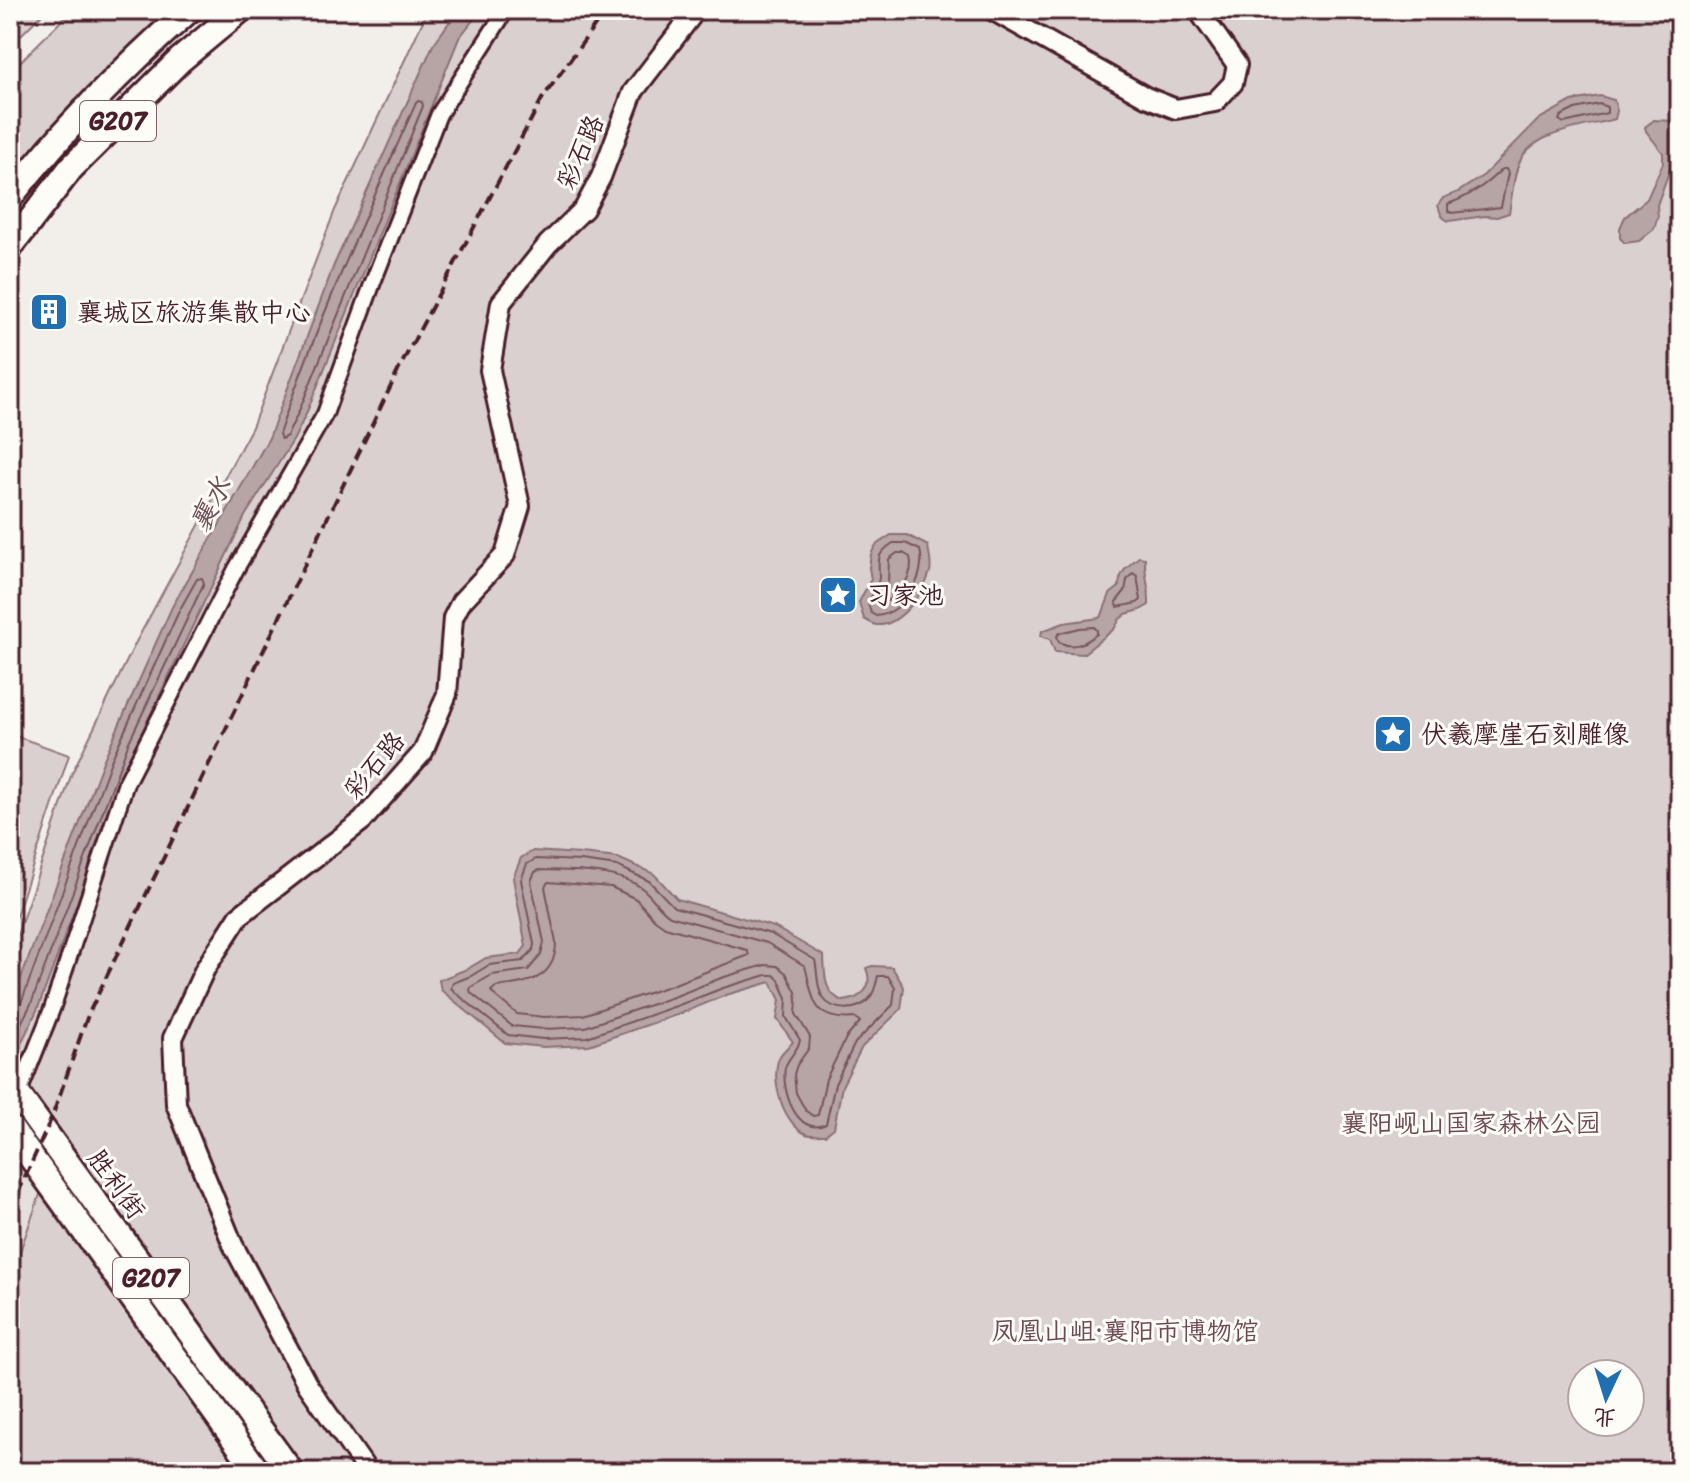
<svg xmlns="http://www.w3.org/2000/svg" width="1690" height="1482" font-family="Sriracha,'LXGW WenKai TC',sans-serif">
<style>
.built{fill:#e5dfdd}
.green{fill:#d9d0cf;stroke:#92787d;stroke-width:2;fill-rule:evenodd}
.water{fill:#b7a5a6;stroke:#8b6f75;stroke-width:2}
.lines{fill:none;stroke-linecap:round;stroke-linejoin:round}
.shore{stroke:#76555c;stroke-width:2}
.minor-casing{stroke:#4a1f2b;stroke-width:20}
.tertiary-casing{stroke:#4a1f2b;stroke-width:24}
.trunk-casing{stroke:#4a1f2b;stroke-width:30}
.minor{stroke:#fdfcf7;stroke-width:14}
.tertiary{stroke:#fdfcf7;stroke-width:18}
.trunk{stroke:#fdfcf7;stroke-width:24}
.rail{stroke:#4a1f2b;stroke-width:4;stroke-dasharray:12 6;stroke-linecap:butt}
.labels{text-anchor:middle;stroke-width:6;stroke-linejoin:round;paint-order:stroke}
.shield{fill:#fdfcf7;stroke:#806168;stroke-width:2}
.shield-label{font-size:24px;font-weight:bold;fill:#4a1f2b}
.street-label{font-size:26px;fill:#4a1f2b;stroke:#fdfcf7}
.poi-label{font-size:26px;fill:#4a1f2b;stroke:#fdfcf7;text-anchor:start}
.park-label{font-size:26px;fill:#6e4b54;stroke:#fdfcf7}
.water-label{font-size:28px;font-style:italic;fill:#704e56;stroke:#fdfcf7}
</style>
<rect width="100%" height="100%" fill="#f2efeb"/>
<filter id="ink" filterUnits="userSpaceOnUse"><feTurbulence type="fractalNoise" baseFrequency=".0125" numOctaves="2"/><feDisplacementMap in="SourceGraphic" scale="16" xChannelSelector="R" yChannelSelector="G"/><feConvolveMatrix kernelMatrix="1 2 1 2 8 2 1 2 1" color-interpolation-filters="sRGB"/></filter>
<g filter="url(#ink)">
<path class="built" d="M114 1027 38 1185 37 1204 10 1280V1141Z"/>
<g class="green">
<path d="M10 10H46L10 46Z"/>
<path d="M72 10H175L79 97 10 180V72Z"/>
<path d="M428 10H1680V1472H291L60 1136 38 1185 10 1145V956L72 773 136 642 252 427 335 210ZM1582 1374H1630V1422H1582Z"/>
<path d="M10 734 69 755 10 935Z"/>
<path d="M46 1177 258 1472H10V1280Z"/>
</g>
<g class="water">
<path d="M458 10H481L459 38 306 414 294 439 245 516 135 747 38 1008 19 1048 10 1056V1007L104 759 172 607 269 438 334 265 433 45Z"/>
<path d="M1600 96 1614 100 1617 111 1615 119C1586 127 1532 131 1519 163 1513 178 1512 197 1509 213L1497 217 1485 216 1449 221C1441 218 1440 212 1438 205L1443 198 1458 192 1484 175 1539 119 1572 101Z"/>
<path d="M1654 120 1672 121 1680 128V150L1670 169 1657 205 1658 216 1654 229 1639 241 1625 243 1620 238V228L1625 217 1647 199 1663 163V153L1646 131 1645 127Z"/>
<path d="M891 535H907L928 546C929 554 932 564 930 572 924 592 900 627 876 625 873 624 867 621 864 619L859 602 871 579 869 568 871 554 876 545Z"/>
<path d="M1139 557 1145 558C1144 574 1150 589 1149 605L1140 610 1126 614 1120 619 1114 629 1083 654 1055 652 1050 639 1041 636 1042 631 1064 623 1099 618 1102 615 1110 594 1119 587C1119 572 1128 566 1139 557Z"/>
<path d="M533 851 581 854 618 858 654 874 677 899 774 927 824 956C825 975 823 993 843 1001 862 999 874 987 866 968L872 966 892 967 904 987 901 1009 862 1047 842 1086 834 1128 825 1135C820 1135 811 1136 806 1134 783 1124 769 1078 780 1056 783 1051 789 1046 793 1042L777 1019 780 1000 771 982 726 995 682 1013 589 1045 543 1047 505 1043 441 990 439 980 467 969 486 958 520 954 526 946 513 878 521 858Z"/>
</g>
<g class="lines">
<g class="shore">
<path d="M418 101 422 102 423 106 299 411 287 436 281 439 279 434C318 321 367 212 416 103Z"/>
<path d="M1599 104 1607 107V113L1564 123 1559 120 1561 116 1575 109Z"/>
<path d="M1502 169H1506L1508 173 1501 207 1452 213 1448 211V204C1468 197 1487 184 1502 169Z"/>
<path d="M893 543H905L920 550C927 576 904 614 876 616L871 613 868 603C872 595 878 586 879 578 879 559 875 555 893 543Z"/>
<path d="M897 553H903L910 557C915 574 900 595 885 602L882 598 888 583 889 559Z"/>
<path d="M1133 573 1137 576 1141 600 1137 603 1118 607 1116 602 1125 591 1127 580Z"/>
<path d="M1094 627 1097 630V634C1085 643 1074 650 1059 642L1057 636 1060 633 1080 628Z"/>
<path d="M536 859 581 861 617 866 649 881 674 907 771 934 815 960C818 972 816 987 823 998 833 1012 858 1012 869 999 875 992 876 984 878 976H888L895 988 893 1005 855 1043 835 1084 826 1124C797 1138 781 1090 785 1068 788 1057 798 1051 800 1040L786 1017 787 998 779 980 774 975H767L723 988 679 1005 587 1037 543 1039 508 1035 457 994 451 988 453 983 471 976 489 965 523 961 533 950 534 944 521 880 527 864Z"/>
<path d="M539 870C570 871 617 869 643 889 653 897 659 909 670 916L767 943 805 966C814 999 811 1022 856 1018L860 1022 846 1038 826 1079 818 1115 813 1116 806 1111 796 1093 794 1074 797 1065 809 1048 810 1037 796 1014 797 1000 796 992 786 973 777 966 765 965 721 978 676 996 585 1027 544 1029 512 1026 471 993 470 990 471 987 492 975 528 970 541 955 544 942 531 881 535 872Z"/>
<path d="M548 882 611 887 636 899 655 920 665 927 747 950 749 955 672 985 583 1015 544 1017 517 1014 493 994 491 991 496 987C526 983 555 981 556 943L545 887Z"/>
<path d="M10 1009 17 1008 21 1003 111 761 179 611 197 579 202 578 204 583 128 744 31 1004 10 1045"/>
</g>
<defs>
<path id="minor" d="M18 1095 52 1009 126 783 236 569 325 414 373 282 439 114 506 10"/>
<g id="tertiary">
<path d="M992 10 1146 97 1176 109 1215 102 1233 83 1237 65 1198 10"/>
<path d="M368 1472 307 1384 233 1245 176 1104 173 1038 205 969 239 916 362 821 423 752 447 694 453 618 461 602 505 555 520 506 490 370 501 303 548 244 584 209 601 177 633 92 696 10"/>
</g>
<g id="trunk">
<path d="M10 197C63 130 124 67 189 10"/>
<path d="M10 247 71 168 180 60 240 10"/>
<path d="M10 1084 291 1472"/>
<path d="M10 1128 258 1472"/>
</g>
</defs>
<use href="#minor" class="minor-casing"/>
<use href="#tertiary" class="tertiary-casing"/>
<use href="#trunk" class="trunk-casing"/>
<use href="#minor" class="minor"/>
<use href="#tertiary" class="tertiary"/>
<use href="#trunk" class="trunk"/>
<path class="rail" d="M10 1211 52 1117 88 1015 400 367 542 99 606 10"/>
</g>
</g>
<defs>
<symbol id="building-square" viewBox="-11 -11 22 22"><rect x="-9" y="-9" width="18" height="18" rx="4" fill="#1f6fb2" stroke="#fdfcf7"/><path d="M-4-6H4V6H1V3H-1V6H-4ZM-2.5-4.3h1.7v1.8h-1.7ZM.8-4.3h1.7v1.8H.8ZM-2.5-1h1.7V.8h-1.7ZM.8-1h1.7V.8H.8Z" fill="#fff"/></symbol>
<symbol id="sight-square" viewBox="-11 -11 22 22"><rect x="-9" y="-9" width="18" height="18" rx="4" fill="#1f6fb2" stroke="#fdfcf7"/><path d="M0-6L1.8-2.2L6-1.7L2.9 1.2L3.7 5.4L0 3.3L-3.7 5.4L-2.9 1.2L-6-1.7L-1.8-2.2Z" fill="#fff"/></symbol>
</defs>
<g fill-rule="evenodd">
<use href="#building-square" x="27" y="290" width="44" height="44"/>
<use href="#sight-square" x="816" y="573" width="44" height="44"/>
<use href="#sight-square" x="1371" y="712" width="44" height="44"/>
</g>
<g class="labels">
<g class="shield">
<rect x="80" y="101" width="76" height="40" rx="6"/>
<rect x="113" y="1258" width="76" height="40" rx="6"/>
</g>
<g class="shield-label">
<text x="118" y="129">G207</text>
<text x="151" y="1286">G207</text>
</g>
<g class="street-label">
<text transform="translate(580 152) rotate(-66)" y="9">彩石路</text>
<text transform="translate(374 765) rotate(-50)" y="9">彩石路</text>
<text transform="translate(117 1184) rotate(54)" y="9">胜利街</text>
</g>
<g class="poi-label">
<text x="77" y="321">襄城区旅游集散中心</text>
<text x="866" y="604">习家池</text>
<text x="1421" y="743">伏羲摩崖石刻雕像</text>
</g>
<g class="park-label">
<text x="1471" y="1132">襄阳岘山国家森林公园</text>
<text x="1125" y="1340">凤凰山岨·襄阳市博物馆</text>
</g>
<g class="water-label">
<text transform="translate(210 504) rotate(-62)" y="10">襄水</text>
</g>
</g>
<rect width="1690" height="1482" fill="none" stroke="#fdfcf7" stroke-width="40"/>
<rect x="20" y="20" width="1650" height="1442" fill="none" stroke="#4a1f2b" stroke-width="3" filter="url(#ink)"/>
<g transform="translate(1606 1398) rotate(184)"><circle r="38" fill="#fdfcf7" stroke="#b5a4a5" stroke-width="2"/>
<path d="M0-6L14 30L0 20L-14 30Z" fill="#1f6fb2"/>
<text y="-12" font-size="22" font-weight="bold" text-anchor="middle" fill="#4a1f2b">北</text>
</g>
</svg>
